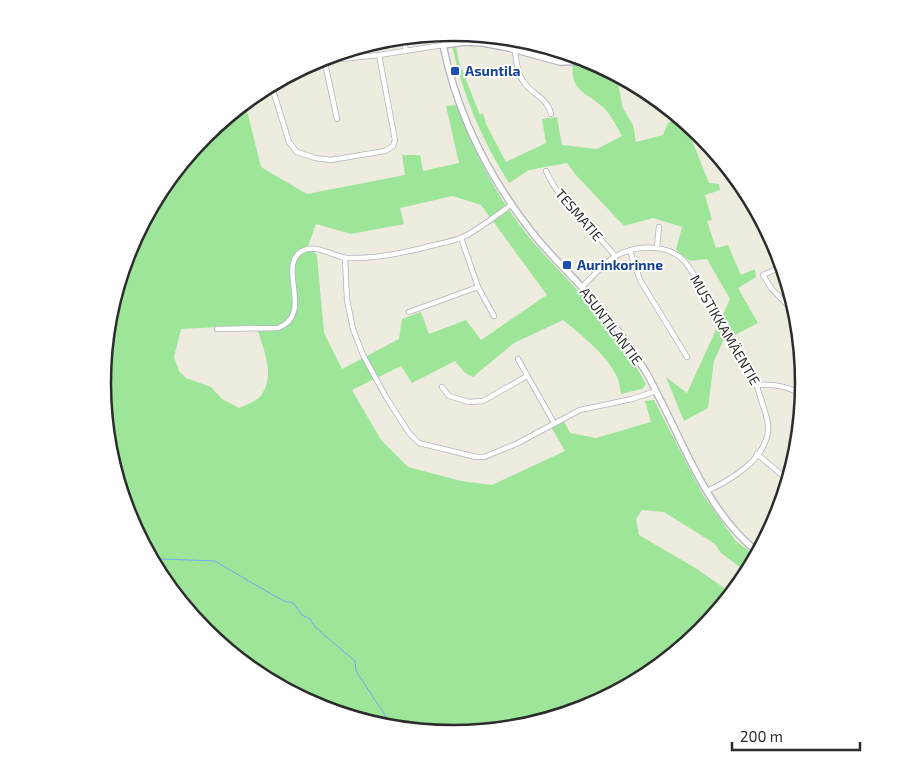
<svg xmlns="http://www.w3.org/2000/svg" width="907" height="767" font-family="'Exo 2',sans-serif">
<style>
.green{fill:#9de699;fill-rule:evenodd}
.water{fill:#6eaaf3}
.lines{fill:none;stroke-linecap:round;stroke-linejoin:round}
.stream{stroke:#6eaaf3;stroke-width:1}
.street-casing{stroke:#b3b2c0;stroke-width:6}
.secondary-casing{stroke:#b3b2c0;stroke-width:8}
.street{stroke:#fff;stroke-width:4.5}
.secondary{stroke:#fff;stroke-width:5.5}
.transit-dot{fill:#1a4fb4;stroke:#fff;stroke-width:2}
.labels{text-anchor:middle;stroke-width:4;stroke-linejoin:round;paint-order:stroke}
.transit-label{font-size:14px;font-weight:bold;fill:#164399;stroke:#fff;text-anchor:start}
.street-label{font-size:14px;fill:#2c2c2c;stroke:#fff}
.rim{fill:none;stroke:#2c2c2c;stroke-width:2.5}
</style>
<rect width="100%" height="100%" fill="#eeecde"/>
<g class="green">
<path d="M456 45 459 62 480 115 483 113 486 124 506 162 546 143 542 119 557 117 562 145 597 149 622 136C617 127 612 117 605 109 590 94 569 92 573 65H598L616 74 623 108 633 125 636 142 663 135 668 123 680 117 695 130 689 133 709 183 719 184 720 190 705 195 712 220 707 221 716 248 728 245 741 275 755 269 756 277 738 288 758 323 723 341 714 361 708 408 684 421 666 377 687 393 730 299 707 259 690 261 676 250 682 227 653 218 624 226 576 175 567 163 529 170 509 183C482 141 463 95 452 46Z"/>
<path d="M245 103 261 167 307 194 405 175 402 155H420L423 171 459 163 446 106 457 105C474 151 495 194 525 232 552 266 586 295 611 330 624 347 636 366 646 384L642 389 621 394C620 388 619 380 616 375 605 353 581 335 563 320L514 343 473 377 465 373 455 361 412 383 401 366 352 390 381 440 408 467 461 481 492 485 565 451 551 427 564 421 570 433 596 438 651 422 645 401 654 400 703 495 736 541 757 557 748 573 721 553 715 544 664 512 642 510 636 519 639 535 697 569 733 594 701 632 648 676 588 708 522 728 453 734 385 728 319 708 258 675 205 631 161 578 129 518 109 452 103 383 109 315 129 249 162 188 206 135ZM452 196 481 205 547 295 481 340 466 320 429 334 421 312 402 319 399 339 342 369 324 333 317 255 308 246 316 224 351 234 404 224 400 208ZM256 325C262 346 276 373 262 394 257 402 246 405 239 408L222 399 211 387 186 378 179 371 174 357 181 329Z"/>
</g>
<path class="water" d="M620 79H625L642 88 639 94 620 86Z"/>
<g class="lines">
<path class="stream" d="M153 562 162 559 215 561 266 591 284 601 293 603 302 615 310 619 315 627 355 661 356 671 394 729"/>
<defs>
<g id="street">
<path d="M403 37 406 51"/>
<path d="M356 48 358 57"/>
<path d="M515 50C516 60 517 73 523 81 531 94 548 98 551 114"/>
<path d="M544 58 548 47"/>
<path d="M325 63 337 119"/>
<path d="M272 87 289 142 297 152 315 158 331 160 385 151 393 146 395 140 379 55"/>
<path d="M266 88 272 87 296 74 340 59 379 55 443 45"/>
<path d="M546 171C562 206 592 227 615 256"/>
<path d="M461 238 478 287 494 316"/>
<path d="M657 247 659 227"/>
<path d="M630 251 640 280 687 357"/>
<path d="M345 258 347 300 353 329 363 355 386 397 409 433 419 443 476 457H484L516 444 580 410 632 399 656 391"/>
<path d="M783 266 763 275 771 288 798 316"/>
<path d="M582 287C591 278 605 262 616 256 638 244 673 243 688 266 696 277 703 290 709 302 713 310 716 319 721 326 724 331 729 336 733 341 747 361 757 382 763 406 766 414 769 423 768 432 764 460 731 480 707 491"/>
<path d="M409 312 478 287"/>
<path d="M217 329 278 328C315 314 276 266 302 251 316 243 334 257 347 258 377 259 405 253 434 245 443 243 454 241 463 237 480 229 496 215 511 205"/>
<path d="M518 359 554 423"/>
<path d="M758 385C775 384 789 386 803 396"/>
<path d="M442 387 449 396 469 402 483 401 527 376"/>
<path d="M757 454 789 481"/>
</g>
<path id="secondary" d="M592 61 560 62 509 48 483 43 465 42 443 45C457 113 488 176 531 231 551 257 576 279 597 304 615 325 631 348 646 372 652 382 657 394 663 405 689 457 712 517 759 553"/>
</defs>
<use href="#street" class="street-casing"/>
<use href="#secondary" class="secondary-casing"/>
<use href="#street" class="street"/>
<use href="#secondary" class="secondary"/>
</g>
<g class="transit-dot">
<rect x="450" y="66" width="10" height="10" rx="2.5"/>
<rect x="562" y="260" width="10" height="10" rx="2.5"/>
</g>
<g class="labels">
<g class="transit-label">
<text x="465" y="76">Asuntila</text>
<text x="577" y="270">Aurinkorinne</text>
</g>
<g class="street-label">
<text transform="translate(579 215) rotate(49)" y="5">TESMATIE</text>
<text transform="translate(611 326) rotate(53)" y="5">ASUNTILANTIE</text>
<text transform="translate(725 330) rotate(60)" y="5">MUSTIKKAMÄENTIE</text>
</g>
</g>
<path d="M0 0H907V767H0ZM111 383a342 342 0 1 1 684 0a342 342 0 1 1-684 0Z" fill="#fff" fill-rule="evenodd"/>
<path class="rim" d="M111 383a342 342 0 1 1 684 0a342 342 0 1 1-684 0Z"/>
<path d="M732 742v8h128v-8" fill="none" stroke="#2c2c2c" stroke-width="2.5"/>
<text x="740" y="742" font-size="15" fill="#2c2c2c" stroke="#ffffff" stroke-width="4" paint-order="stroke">200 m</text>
</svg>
